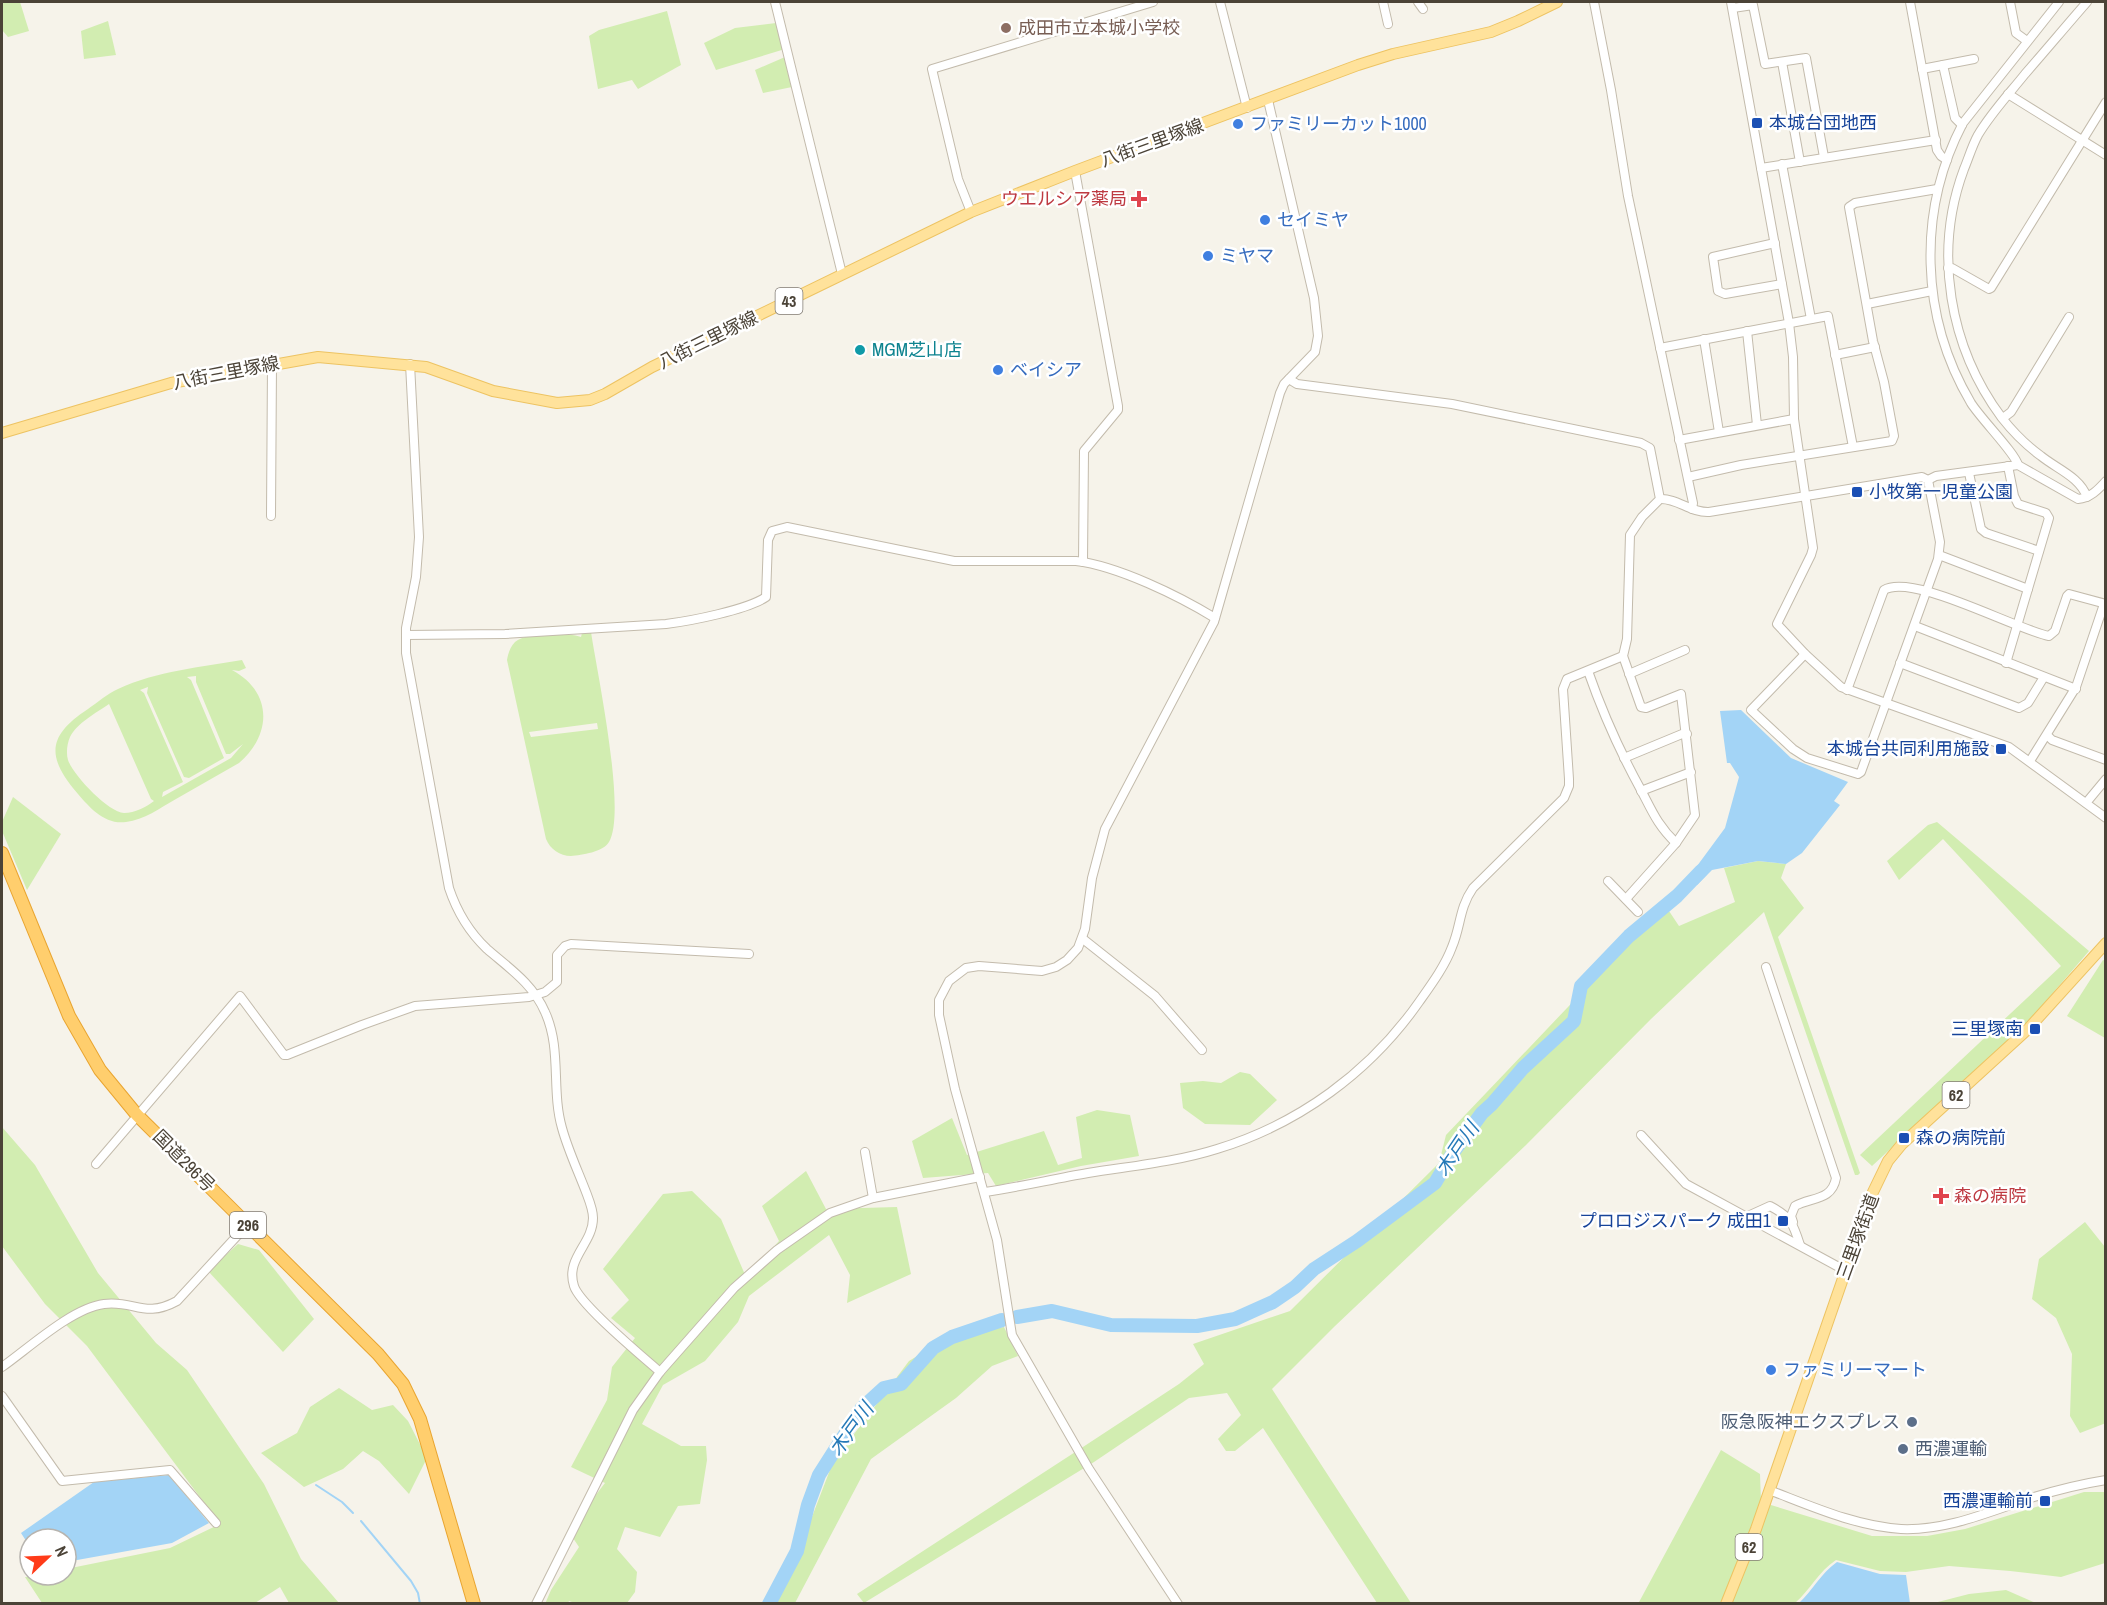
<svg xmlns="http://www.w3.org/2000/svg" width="2107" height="1605" font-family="'Archivo Narrow','Noto Sans JP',sans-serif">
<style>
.green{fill:#d2edb1;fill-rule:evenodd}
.water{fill:#a3d4f6}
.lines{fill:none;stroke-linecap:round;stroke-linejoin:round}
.stream{stroke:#a3d4f6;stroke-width:2}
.river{stroke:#a3d4f6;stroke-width:14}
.minor-casing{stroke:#c3bbac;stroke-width:10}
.major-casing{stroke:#edc362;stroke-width:12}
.highway-casing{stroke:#e9a531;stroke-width:14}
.minor{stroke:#fff;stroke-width:8}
.major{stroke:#ffe29b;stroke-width:10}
.highway{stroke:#ffce6d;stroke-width:12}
.education-dot{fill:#8d6e63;stroke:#fff;stroke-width:2}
.transit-dot{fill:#1a4fb4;stroke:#fff;stroke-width:2}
.shop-dot{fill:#3f7fe0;stroke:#fff;stroke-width:2}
.health-dot{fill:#e0444e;stroke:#fff;stroke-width:2}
.culture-dot{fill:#0f9aa8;stroke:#fff;stroke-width:2}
.service-dot{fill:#5c6f8a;stroke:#fff;stroke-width:2}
.labels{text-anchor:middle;stroke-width:5;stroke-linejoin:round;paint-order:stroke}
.shield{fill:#fff;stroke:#817b73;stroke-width:1.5}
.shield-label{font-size:16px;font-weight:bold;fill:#4b4337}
.education-label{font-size:18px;fill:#785e54;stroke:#fff;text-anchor:start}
.transit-label{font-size:18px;fill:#164399;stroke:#fff;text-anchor:end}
.shop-label{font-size:18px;fill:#366cbe;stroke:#fff;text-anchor:start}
.street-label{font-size:18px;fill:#4b4337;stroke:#fff}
.health-label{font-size:18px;fill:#be3a42;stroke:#fff;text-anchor:end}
.culture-label{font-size:18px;fill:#0d838f;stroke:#fff;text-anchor:start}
.service-label{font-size:18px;fill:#4e5e75;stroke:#fff;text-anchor:end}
.water-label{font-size:20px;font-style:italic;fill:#267ab8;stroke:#fff}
</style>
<rect width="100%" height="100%" fill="#f6f3ea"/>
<g class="green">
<path d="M2 2H20L29 31 8 37 2 30Z"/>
<path d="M667 11 681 65 638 89 632 80 598 89 589 36 599 30Z"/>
<path d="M108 21 116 55 84 59 81 31Z"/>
<path d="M776 23 785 49 716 70 704 43 735 28Z"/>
<path d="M785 57 792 87 763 93 755 70Z"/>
<path d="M591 632C597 672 627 812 609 842 603 852 582 855 571 856 560 856 550 849 546 839L507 660C508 654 510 647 515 642 527 631 567 632 581 637L582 633ZM597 723 598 729 531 737 529 732Z"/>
<path d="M242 660 246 668 239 671 232 670C273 692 272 735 239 763 218 775 197 787 176 799 160 808 144 820 126 822 105 825 90 808 78 794 46 757 47 736 88 709 98 702 107 694 118 689 157 671 201 667 242 660ZM196 676V682L226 754H230L243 744 231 758 162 797 163 792 183 782 144 693 140 690 148 687 147 693 184 777 189 778 224 758 191 680 187 677ZM109 704 151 799 154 801C146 807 135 813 124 813 108 812 73 775 68 760 66 753 67 744 70 737 77 723 96 713 109 704Z"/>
<path d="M13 797 61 834 27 890 2 831V822Z"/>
<path d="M1937 822 2089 951 2028 1022 1872 1166 1860 1155 2061 966 1943 839 1899 880 1887 861 1928 825Z"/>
<path d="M1758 861 1786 864 1781 878 1804 908 1778 937 1860 1173 1858 1175H1855L1764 912 1651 1019 1526 1145 1335 1326 1272 1389 1411 1603H1377L1263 1428 1235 1451H1226L1218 1439 1241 1415 1227 1393 1189 1398 1094 1462 864 1603 857 1594 1086 1445 1179 1384 1204 1364 1193 1344 1290 1311 1439 1163 1446 1135 1628 944 1667 908 1679 926 1735 902 1724 868Z"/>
<path d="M2103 960 2106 961 2105 1038 2067 1016Z"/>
<path d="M1240 1072 1250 1074 1277 1100 1250 1125 1205 1124 1183 1108 1180 1083 1203 1081 1221 1083Z"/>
<path d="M1097 1110 1130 1115 1139 1156 1081 1166 996 1186 988 1173 923 1178 912 1141 952 1118 967 1155 1044 1131 1058 1165 1082 1158 1076 1117Z"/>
<path d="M2 1127 35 1165 98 1273 156 1343 187 1370 264 1484 301 1559 339 1603H289L280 1587 255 1603H42L25 1577 66 1575V1569L170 1548 220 1524 87 1346 45 1304 2 1246Z"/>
<path d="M806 1171 826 1209 897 1207 911 1274 847 1303 850 1275 829 1235 749 1296 738 1322 705 1361 663 1385 642 1424 681 1446H706L707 1460 700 1504 678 1506 660 1537 625 1527 617 1549 637 1572 635 1592 627 1603 578 1604 569 1601 568 1603 545 1604 551 1590 579 1547 571 1535 578 1518 605 1483 571 1467 607 1400 612 1367 635 1338 611 1318 629 1300 603 1269 663 1194 692 1191 721 1219 746 1277 779 1241 762 1206Z"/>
<path d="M2085 1222 2105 1247 2106 1423 2080 1433 2070 1416 2072 1354 2056 1318 2032 1299 2039 1259Z"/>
<path d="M238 1244 259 1250 314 1319 283 1352 208 1271Z"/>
<path d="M1004 1327 1018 1356 992 1366 956 1398 871 1459 795 1603 773 1604 792 1569 833 1462 909 1361 957 1332Z"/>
<path d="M339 1388 372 1410 393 1405 408 1421 427 1458 409 1494 379 1461 363 1451 343 1469 304 1487 261 1453 297 1433 310 1407Z"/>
<path d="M1721 1450 1760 1474 1761 1502 1872 1536H1927L1965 1529 2084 1492H2105V1563L2061 1577 2010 1571 1949 1566 1906 1572 1880 1571 1836 1560C1818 1572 1811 1589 1795 1603L1638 1604Z"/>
<path d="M2006 1590 2036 1603H1934L1969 1594Z"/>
</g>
<g class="water">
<path d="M1741 710 1791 758 1848 782 1834 801 1840 805 1802 853 1786 864 1758 861 1712 870 1697 885 1696 884 1691 887 1686 881 1725 828 1739 777 1730 763H1727L1720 711Z"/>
<path d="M169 1475 209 1523 172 1543 66 1562V1539H30V1547L21 1533 94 1482Z"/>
<path d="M1837 1562 1880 1574 1906 1575 1910 1603H1799C1813 1590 1821 1573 1837 1562Z"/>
</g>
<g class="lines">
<g class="stream">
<path d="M316 1485 342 1502 353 1513"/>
<path d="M361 1521 411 1581 418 1593 420 1604"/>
</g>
<g class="river">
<path d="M1017 1317 1052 1311 1111 1325 1197 1326 1235 1319 1273 1302 1295 1287 1314 1269 1357 1241 1435 1183 1454 1151 1482 1113 1492 1104 1523 1068 1574 1021 1581 986 1629 936 1677 896 1701 871"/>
<path d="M769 1604 797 1551 808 1505 819 1475 861 1409 884 1388 901 1384 933 1348 952 1337 1002 1320"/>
</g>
<defs>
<g id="minor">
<path d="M775 2 842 274"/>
<path d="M1220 2 1247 108"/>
<path d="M1383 2 1388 24"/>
<path d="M1418 2 1423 9"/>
<path d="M1594 2 1611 90 1628 196 1693 503 1692 509"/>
<path d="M1731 2 1789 323 1793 357 1794 419 1813 548 1811 555 1777 624 1805 654 1841 687 2009 747 2106 818"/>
<path d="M1910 2 1937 150 1941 156 1947 160"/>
<path d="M2010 2 2016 33 2027 41"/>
<path d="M1733 8 1753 5 1765 64 1806 58 1824 157"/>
<path d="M1782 62 1800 162"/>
<path d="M1943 65 1955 118 1962 125"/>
<path d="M1922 69 1974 59"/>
<path d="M2008 94 2106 155"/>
<path d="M1782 164 1811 319"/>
<path d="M1761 168 1936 140"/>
<path d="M1075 171 1118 406V410L1084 451 1083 562"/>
<path d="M971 212 958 179 932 69 1153 2"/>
<path d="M1775 243 1713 257 1718 291 1725 294 1782 284"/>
<path d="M1948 268H1952L1989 289 1991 288 2106 102"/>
<path d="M1867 304 1932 291"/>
<path d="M1747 331 1757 425"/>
<path d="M1704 339 1719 432"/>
<path d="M1660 348 1828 316 1853 447"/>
<path d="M1835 355 1875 347"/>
<path d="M410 364 419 537 416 577 406 628V653L449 888C457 912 468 931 487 949 509 968 533 984 545 1012 562 1049 551 1090 562 1128 568 1150 578 1171 586 1192 589 1200 593 1209 593 1218 593 1244 565 1258 574 1286 580 1305 642 1356 660 1372"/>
<path d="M1289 379 1297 384 1452 404 1641 443 1650 448 1660 499 1642 517 1630 535 1627 639 1623 656 1641 707 1646 708 1681 694 1695 815 1676 843 1626 899"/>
<path d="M2003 418 2011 412 2069 317"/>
<path d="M1679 440 1794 419"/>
<path d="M2018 465C2015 453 1981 419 1971 403 1920 317 1917 211 1963 123L2059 2"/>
<path d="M1969 473 1981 529 1986 533 2039 551"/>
<path d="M1688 477 1741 465 1892 441 1894 436 1884 382 1873 341 1849 207 1855 203 1937 189"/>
<path d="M1928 480 1936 476 2018 465 2078 499C2090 498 2098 490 2106 481"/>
<path d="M2087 497C2080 477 2057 469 2041 456 2026 445 2013 432 2002 418 1949 347 1933 252 1964 169 1969 157 1972 146 1978 135 1991 113 2009 94 2025 74 2046 50 2066 26 2087 2"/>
<path d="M1660 499C1677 498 1691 513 1709 512L1922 477 1928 480 1940 542 1938 559 1861 772 1858 774 1807 758 1793 749 1751 710 1805 654"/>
<path d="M271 516 272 364"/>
<path d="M1939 555 2028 589"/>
<path d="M1915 626 2076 689"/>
<path d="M406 635 505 634 666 624C690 621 747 610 766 597L768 540 772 531 787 527 954 561H1076C1118 566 1179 596 1215 618"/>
<path d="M1900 663 2019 708 2028 703 2044 677"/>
<path d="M2006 663 2049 518 2046 513 2018 504 2014 496 2008 466"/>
<path d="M1588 671C1603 714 1619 750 1641 790 1652 811 1658 826 1676 843"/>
<path d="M1629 674 1685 650"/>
<path d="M1847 690 1884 590C1913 573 2012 628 2049 636L2055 631 2067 596 2069 594 2106 604"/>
<path d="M2047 735 2052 740 2106 760"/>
<path d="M1624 758 1682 734H1687"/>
<path d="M2030 761 2076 687 2104 604"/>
<path d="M1641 791 1691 772"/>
<path d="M2086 803 2106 779"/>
<path d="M1608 881 1638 912"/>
<path d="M1083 939 1155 996 1202 1050"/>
<path d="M1766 967 1836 1178C1832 1201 1811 1197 1795 1206L1791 1216 1793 1222"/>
<path d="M1641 1135 1686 1184 1846 1271"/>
<path d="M865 1152 873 1198"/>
<path d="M96 1164 240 996 284 1055H287L362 1025 415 1006 529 997 545 992 557 982V955L565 946 571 944 749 954"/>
<path d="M985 1192C1019 1187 1053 1179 1088 1173 1131 1166 1176 1162 1217 1149 1299 1124 1370 1072 1419 1002 1431 985 1445 966 1452 947 1461 926 1459 908 1473 888L1564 798 1569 786V779L1563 689 1567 679 1623 656"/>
<path d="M1748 1216 1770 1206C1791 1217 1793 1223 1800 1245"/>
<path d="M2 1367C29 1348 72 1308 104 1304 135 1300 144 1319 177 1301L248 1224"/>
<path d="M2 1396 62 1481 170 1470 216 1523"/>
<path d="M1769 1490C1811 1506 1855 1526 1901 1529 1947 1531 1991 1511 2034 1497 2057 1490 2081 1484 2106 1480"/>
<path d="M536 1604 633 1410 660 1372 734 1288 777 1250 830 1213 873 1198 980 1177"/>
<path d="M1178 1604 1089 1469 1012 1335 997 1240 955 1089 939 1015V1000L949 981 966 968 979 966 1042 971 1056 967 1067 960 1078 948 1085 929 1092 878 1105 829 1214 622 1280 393 1284 384 1315 352 1318 336 1314 298 1268 100"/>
</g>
<g id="major">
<path d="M2 433 171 383 318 357 426 367 493 391 557 403 590 400 605 394 652 367 971 212 1075 171 1358 65 1393 54 1491 32 1518 21 1557 2"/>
<path d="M1726 1604 1756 1529 1873 1192 1888 1161 1902 1144 2028 1029 2106 943"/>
</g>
<path id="highway" d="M2 853 69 1016 100 1070 137 1115 378 1354 403 1384 420 1419 474 1604"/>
</defs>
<use href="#minor" class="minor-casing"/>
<use href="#major" class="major-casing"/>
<use href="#highway" class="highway-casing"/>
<use href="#minor" class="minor"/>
<use href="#major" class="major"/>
<use href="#highway" class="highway"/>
</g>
<circle class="education-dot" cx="1006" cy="28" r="6"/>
<g class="transit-dot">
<rect x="1751" y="117" width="12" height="12" rx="3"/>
<rect x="1851" y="486" width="12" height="12" rx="3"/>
<rect x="1995" y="743" width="12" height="12" rx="3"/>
<rect x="2029" y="1023" width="12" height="12" rx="3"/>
<rect x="1898" y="1132" width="12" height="12" rx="3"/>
<rect x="1777" y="1215" width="12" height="12" rx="3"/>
<rect x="2039" y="1495" width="12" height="12" rx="3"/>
</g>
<g class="shop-dot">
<circle cx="1238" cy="124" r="6"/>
<circle cx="1265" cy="220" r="6"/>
<circle cx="1208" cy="256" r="6"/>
<circle cx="998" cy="370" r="6"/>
<circle cx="1771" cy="1370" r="6"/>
</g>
<g class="health-dot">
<path d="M1136 190h6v6h6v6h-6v6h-6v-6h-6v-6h6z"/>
<path d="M1938 1187h6v6h6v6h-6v6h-6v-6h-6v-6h6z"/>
</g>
<circle class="culture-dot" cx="860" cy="350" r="6"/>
<g class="service-dot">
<circle cx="1912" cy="1422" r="6"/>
<circle cx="1903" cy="1449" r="6"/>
</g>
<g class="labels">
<g class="shield">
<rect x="775.5" y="288" width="27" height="26" rx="4.5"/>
<rect x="1942.5" y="1082" width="27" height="26" rx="4.5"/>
<rect x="230" y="1212" width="36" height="26" rx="4.5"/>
<rect x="1735.5" y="1534" width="27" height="26" rx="4.5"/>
</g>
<g class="shield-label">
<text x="789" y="307">43</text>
<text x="1956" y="1101">62</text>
<text x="248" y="1231">296</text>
<text x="1749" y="1553">62</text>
</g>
<g class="education-label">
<text x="1018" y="34">成田市立本城小学校</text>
</g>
<g class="transit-label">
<text x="1769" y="129" text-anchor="start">本城台団地西</text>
<text x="1869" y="498" text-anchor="start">小牧第一児童公園</text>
<text x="1989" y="755">本城台共同利用施設</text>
<text x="2023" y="1035">三里塚南</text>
<text x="1916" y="1144" text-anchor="start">森の病院前</text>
<text x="1771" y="1227">プロロジスパーク 成田1</text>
<text x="2033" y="1507">西濃運輸前</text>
</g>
<g class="shop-label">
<text x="1250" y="130">ファミリーカット1000</text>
<text x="1277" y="226">セイミヤ</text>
<text x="1220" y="262">ミヤマ</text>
<text x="1010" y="376">ベイシア</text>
<text x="1783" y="1376">ファミリーマート</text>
</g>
<g class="street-label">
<text transform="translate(1152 143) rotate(-20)" y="6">八街三里塚線</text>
<text transform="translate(708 340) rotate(-26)" y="6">八街三里塚線</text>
<text transform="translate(226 373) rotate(-11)" y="6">八街三里塚線</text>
<text transform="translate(184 1161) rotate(45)" y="6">国道296号</text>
<text transform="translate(1858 1237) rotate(-70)" y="6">三里塚街道</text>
</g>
<g class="health-label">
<text x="1127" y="205">ウエルシア薬局</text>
<text x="1954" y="1202" text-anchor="start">森の病院</text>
</g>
<g class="culture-label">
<text x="872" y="356">MGM芝山店</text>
</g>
<g class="service-label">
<text x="1900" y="1428">阪急阪神エクスプレス</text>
<text x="1915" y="1455" text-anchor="start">西濃運輸</text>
</g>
<g class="water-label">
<text transform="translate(1457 1149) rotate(-56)" y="7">木戸川</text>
<text transform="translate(851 1429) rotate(-54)" y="7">木戸川</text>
</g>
</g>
<rect width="2107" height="1605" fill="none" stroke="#4b4337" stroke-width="6"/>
<g transform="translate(48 1557) rotate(67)"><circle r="28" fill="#ffffff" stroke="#b7b4af" stroke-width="1.5"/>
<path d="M0-4.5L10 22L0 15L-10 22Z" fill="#ff3b19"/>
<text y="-9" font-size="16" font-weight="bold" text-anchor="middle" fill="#4b4337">N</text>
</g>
</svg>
